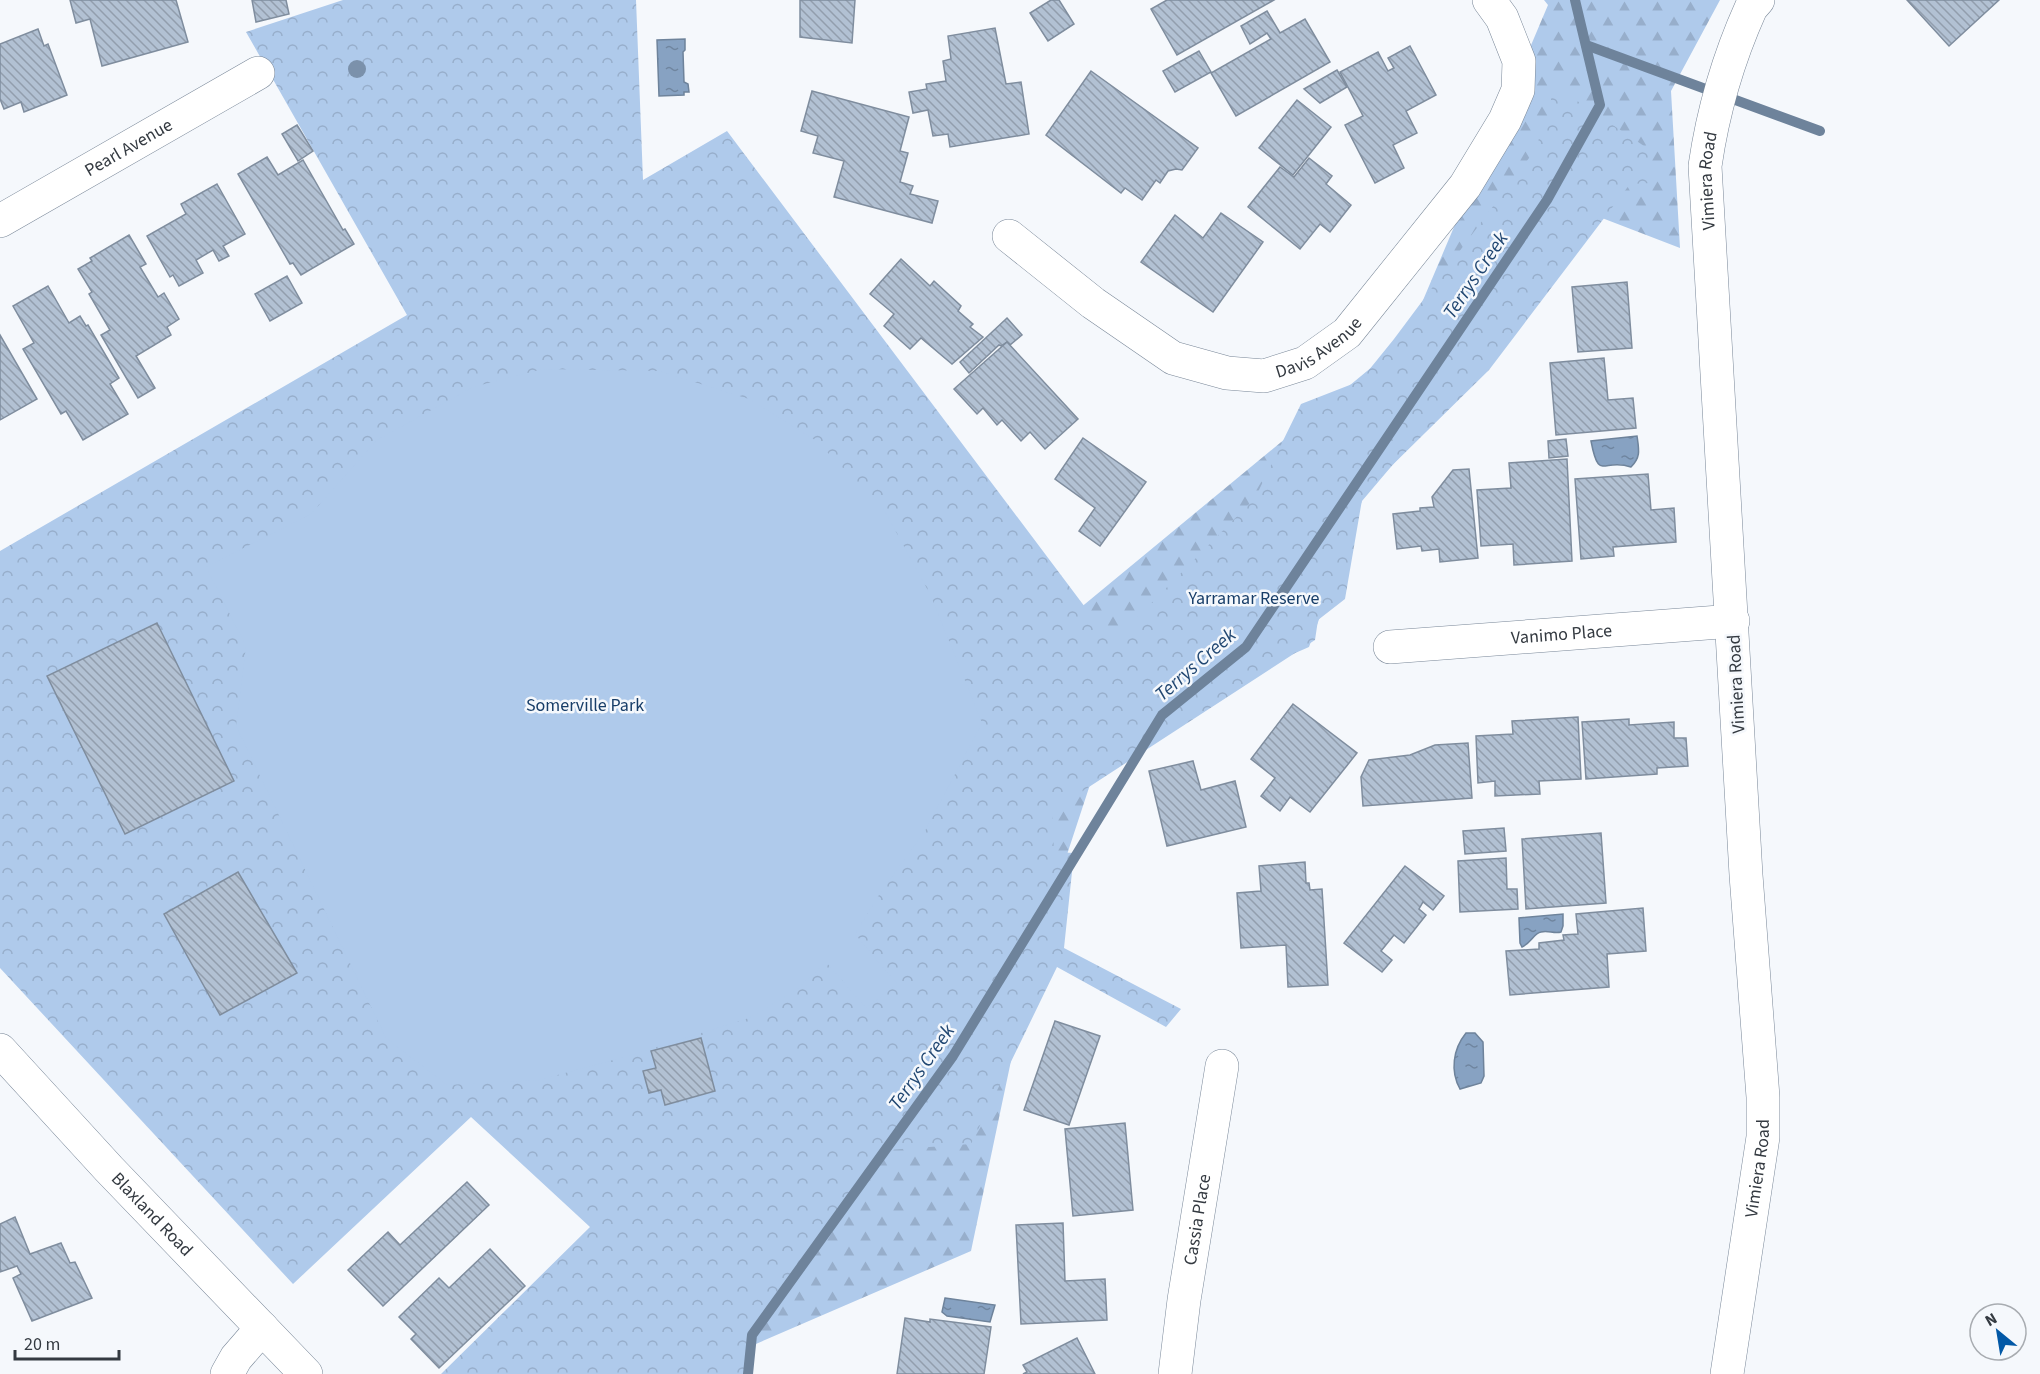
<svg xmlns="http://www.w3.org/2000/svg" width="2040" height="1374" font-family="'Source Sans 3',sans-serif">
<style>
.forest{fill:url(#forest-firs)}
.park{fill:url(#park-crowns)}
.pitch{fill:#afcaeb}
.water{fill:url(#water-ripples);stroke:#6e839b;stroke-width:1.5}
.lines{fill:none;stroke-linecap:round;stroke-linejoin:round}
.stream{stroke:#6e839b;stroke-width:10}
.building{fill:url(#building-back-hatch);stroke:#7f8d9e;stroke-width:1.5}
.street-casing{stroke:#798798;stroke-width:34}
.secondary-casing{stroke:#798798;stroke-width:34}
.primary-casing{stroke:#798798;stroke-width:34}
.street{stroke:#fff;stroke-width:33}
.secondary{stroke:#fff;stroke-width:33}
.primary{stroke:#fff;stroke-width:33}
.tree{fill:#7b91ab}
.labels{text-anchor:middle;stroke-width:5;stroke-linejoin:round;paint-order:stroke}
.street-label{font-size:18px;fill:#343a41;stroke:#f5f8fc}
.park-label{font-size:18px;fill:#173d68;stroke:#f5f8fc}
.water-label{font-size:20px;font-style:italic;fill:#214772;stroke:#f5f8fc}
</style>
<defs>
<pattern id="forest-firs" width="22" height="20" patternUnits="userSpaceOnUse" patternTransform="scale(1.5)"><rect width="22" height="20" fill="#afcaeb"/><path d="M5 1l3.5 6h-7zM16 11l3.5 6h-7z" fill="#97aecb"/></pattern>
<pattern id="park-crowns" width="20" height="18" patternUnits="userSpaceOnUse" patternTransform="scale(1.5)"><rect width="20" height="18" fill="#afcaeb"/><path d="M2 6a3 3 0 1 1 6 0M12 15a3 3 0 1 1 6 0" fill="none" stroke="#97aecb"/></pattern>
<pattern id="water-ripples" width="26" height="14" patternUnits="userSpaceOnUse" patternTransform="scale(1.5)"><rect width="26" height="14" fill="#87a2c2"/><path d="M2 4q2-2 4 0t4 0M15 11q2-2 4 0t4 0" fill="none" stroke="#6f859f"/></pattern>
<pattern id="building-back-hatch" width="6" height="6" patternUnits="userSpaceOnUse" patternTransform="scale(1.5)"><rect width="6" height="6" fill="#b2c1d3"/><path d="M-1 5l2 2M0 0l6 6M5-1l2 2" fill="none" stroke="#929ead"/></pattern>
</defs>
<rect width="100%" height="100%" fill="#f5f8fc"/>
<path class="forest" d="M1544 0H1720L1671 91 1680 248 1602 218 1362 501 1309 647 1106 736 1032 961 971 1251 698 1369 1005 670 1407 338 1548 5Z"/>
<path class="park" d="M343 0H636L643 180 727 131 1112 643 1255 498 1301 404 1360 381 1394 339 1532 154 1550 115 1552 84 1647 148 1652 183 1630 184 1489 370 1363 494 1345 599 1318 620 1315 640 1052 811 1054 852 1074 853 1064 948 1181 1009 1166 1027 1057 967 971 1144 888 1150 843 1204 797 1276 753 1335 748 1374H441L590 1227 471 1117 293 1284 0 968V551L407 315 246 32Z"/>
<path class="pitch" d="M543 369 659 371 749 399 815 440 883 508 931 596 982 723 925 831 879 895 855 934 897 984 866 1008 826 962 795 991 749 1018 628 1056 539 1080 447 1085 386 1038 236 726 246 646 206 567 311 514 377 440 473 387Z"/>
<g class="water">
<path d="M685 39V50L683 52 684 82 688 84 689 92H684V95L659 96 657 40Z"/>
<path d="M1637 436C1639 450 1641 457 1631 467 1603 457 1599 483 1591 441Z"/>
<path d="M1563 914V926L1561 932C1554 934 1548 930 1541 932 1534 933 1531 943 1522 947L1520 943 1519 918Z"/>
<path d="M1466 1033H1475L1483 1042 1484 1076 1481 1083 1460 1089C1450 1071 1453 1049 1466 1033Z"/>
<path d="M945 1298 995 1305 990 1322 947 1316 942 1312Z"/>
</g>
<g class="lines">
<g class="stream">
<path d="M1586 45 1820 131"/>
<path d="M748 1374 752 1335 953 1056 1162 715 1246 647 1547 200 1600 105 1575 0"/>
</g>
</g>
<g class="building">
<path d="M70 0H176L188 42 102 66 90 19 76 23Z"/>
<path d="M252 0H286L289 14 256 22Z"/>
<path d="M800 0H855L852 43 800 37Z"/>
<path d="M1051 0H1059L1074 24 1048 41 1030 13Z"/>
<path d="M1167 0H1274L1177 55 1151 9Z"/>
<path d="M1907 0H1999L1949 46Z"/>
<path d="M1267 11 1280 33 1305 19 1330 62 1236 116 1211 73 1271 39 1267 33 1250 44 1241 26Z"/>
<path d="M995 28 1006 84 1021 82 1029 134 950 147 948 134 933 136 928 110 913 113 909 92 927 89 926 84 946 81 943 61 951 59 948 36Z"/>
<path d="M38 29 44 46 48 44 67 95 24 112 21 102 4 109 0 99V44Z"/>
<path d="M1410 46 1436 95 1406 111 1417 133 1393 145 1404 168 1375 183 1345 125 1363 116 1340 72 1378 52 1388 71 1394 68 1388 58Z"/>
<path d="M1199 51 1211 72 1175 92 1163 71Z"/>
<path d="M1337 70 1347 87 1320 103 1304 89Z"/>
<path d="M1091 71 1198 148 1182 170 1176 169 1168 171 1160 183 1156 180 1142 200 1125 188 1121 193 1046 135Z"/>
<path d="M812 91 909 117 900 151 908 153 900 182 913 186 910 194 938 201 932 223 834 197 844 161 813 153 818 136 801 131Z"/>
<path d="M1297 100 1331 127 1293 175 1259 148Z"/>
<path d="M297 125 313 151 298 161 282 134Z"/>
<path d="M267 157 278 175 303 160 343 230 345 229 354 244 301 275 293 263 290 264 238 174Z"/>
<path d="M1309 158 1332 176 1326 184 1351 205 1330 232 1320 224 1300 249 1248 207 1280 167 1294 177Z"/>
<path d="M217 184 245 234 223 246 229 256 219 261 213 250 196 260 203 273 179 286 173 275 170 277 147 236 186 214 181 204Z"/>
<path d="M1221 213 1263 242 1213 312 1141 262 1175 215 1203 238Z"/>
<path d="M129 235 146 264 140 267 158 297 164 293 179 319 167 327 171 335 136 356 155 388 138 398 101 335 110 330 89 294 92 292 78 269 92 261 90 258Z"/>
<path d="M901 259 930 286 934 281 961 306 958 311 973 324 970 327 983 337 952 364 921 338 910 349 884 326 894 314 870 294Z"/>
<path d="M287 276 302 303 270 321 255 294Z"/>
<path d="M1627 282 1632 348 1578 352 1572 287Z"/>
<path d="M48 286 69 323 80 316 86 326 88 325 119 378 110 384 128 414 83 440 66 411 61 414 23 349 34 343 13 306Z"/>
<path d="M1007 318 1022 335 1010 345 1007 342 1001 346 999 345 969 373 960 362Z"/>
<path d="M0 335 37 399 0 420Z"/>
<path d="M1007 342 1078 419 1045 449 1030 432 1021 441 1002 420 997 425 983 408 977 414 954 389Z"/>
<path d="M1604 358 1608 400 1633 398 1636 428 1556 435 1550 363Z"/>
<path d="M1083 438 1146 482 1100 546 1079 531 1095 508 1055 479Z"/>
<path d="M1566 439 1568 456 1549 458 1548 441Z"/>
<path d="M1567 459 1572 561 1514 565 1513 544 1481 546 1477 490 1511 488 1509 463Z"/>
<path d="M1469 469 1478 558 1440 562 1439 549 1422 551 1421 546 1397 549 1393 514 1420 511V508L1434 507 1432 497 1453 470Z"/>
<path d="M1648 474 1651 510 1674 508 1676 542 1613 547 1614 556 1581 559 1575 479Z"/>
<path d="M157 623 234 781 125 834 47 676Z"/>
<path d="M1293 704 1357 753 1310 812 1290 797 1280 811 1261 796 1275 778 1251 759Z"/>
<path d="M1578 717 1581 779 1539 781 1540 794 1495 796V781L1478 783 1476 736 1513 734 1512 721Z"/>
<path d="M1629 719V725L1674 722V738H1686L1688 766 1657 768V774L1586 779 1582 722Z"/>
<path d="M1468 743 1472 798 1363 806 1361 777 1369 760 1410 755 1435 745Z"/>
<path d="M1193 761 1201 790 1235 781 1246 827 1167 846 1149 771Z"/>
<path d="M1504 828 1506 851 1465 854 1463 831Z"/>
<path d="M1601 833 1606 903 1526 909 1522 839Z"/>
<path d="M1506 858 1507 889H1517L1518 909 1460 912 1458 861Z"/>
<path d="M1305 862 1306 883H1309L1310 890 1322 889 1328 985 1288 987 1286 945 1241 948 1237 893 1261 891 1259 866Z"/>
<path d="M1405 866 1444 896 1433 910 1423 902 1419 909 1426 915 1404 943 1394 935 1381 951 1392 960 1382 972 1344 943Z"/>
<path d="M238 872 297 973 220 1015 164 914Z"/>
<path d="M1643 908 1646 951 1607 954 1609 987 1510 995 1506 951 1539 949V943L1564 940 1563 935 1578 934 1576 914Z"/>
<path d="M1055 1021 1100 1036 1069 1125 1024 1110Z"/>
<path d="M701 1038 715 1091 665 1105 661 1090 649 1093 643 1071 656 1068 651 1051Z"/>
<path d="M1125 1123 1133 1210 1073 1216 1065 1129Z"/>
<path d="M467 1182 489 1205 383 1306 348 1270 388 1232 400 1245Z"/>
<path d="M15 1217 30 1254 61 1243 70 1263 75 1262 92 1298 32 1321 13 1278 21 1274 17 1266 0 1272V1224Z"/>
<path d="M1063 1223 1065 1281 1105 1279 1107 1320 1021 1324 1016 1225Z"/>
<path d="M490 1249 525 1286 439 1368 411 1339 416 1334 399 1317 439 1278 449 1288Z"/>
<path d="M905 1318 930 1322V1319L991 1327 984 1374H897Z"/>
<path d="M1077 1338 1095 1374H1023L1027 1372 1023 1365Z"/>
</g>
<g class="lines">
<defs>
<g id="street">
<path id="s1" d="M0 221 258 73"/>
<path id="s2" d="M1009 236 1093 303 1173 358 1227 373 1264 376 1305 363 1347 333 1465 186 1505 120 1518 90 1519 61 1502 18 1489 0"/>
<path id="s3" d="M1390 647 1733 621"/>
<path d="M227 1374 236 1358 262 1328"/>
<path id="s4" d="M1175 1374 1184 1300 1222 1066"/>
</g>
<g id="secondary">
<path id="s5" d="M1727 1374 1763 1137V1097L1746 875 1705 166C1713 111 1728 59 1751 8L1758 0"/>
</g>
<g id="primary">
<path id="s6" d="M0 1050 109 1169 306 1374"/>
</g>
</defs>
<use href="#street" class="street-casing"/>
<use href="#secondary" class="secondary-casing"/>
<use href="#primary" class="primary-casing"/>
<use href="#street" class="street"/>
<use href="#secondary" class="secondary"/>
<use href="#primary" class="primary"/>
</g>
<circle class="tree" cx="357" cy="69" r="9"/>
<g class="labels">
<g class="street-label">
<text dy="6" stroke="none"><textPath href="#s1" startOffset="148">Pearl Avenue</textPath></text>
<text dy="6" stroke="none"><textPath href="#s5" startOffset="1198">Vimiera Road</textPath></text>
<text dy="6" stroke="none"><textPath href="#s2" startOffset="360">Davis Avenue</textPath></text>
<text dy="6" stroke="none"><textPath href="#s3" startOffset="172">Vanimo Place</textPath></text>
<text transform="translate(1736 684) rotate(-93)" y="6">Vimiera Road</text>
<text dy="6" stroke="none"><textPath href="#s5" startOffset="208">Vimiera Road</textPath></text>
<text dy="6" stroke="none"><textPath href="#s6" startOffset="224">Blaxland Road</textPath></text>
<text dy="6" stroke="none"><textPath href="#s4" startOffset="156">Cassia Place</textPath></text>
</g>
<g class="park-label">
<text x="1254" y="604">Yarramar Reserve</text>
<text x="585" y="711">Somerville Park</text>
</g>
<g class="water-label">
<text transform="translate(1475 275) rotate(-56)" y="7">Terrys Creek</text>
<text transform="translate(1195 664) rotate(-41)" y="7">Terrys Creek</text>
<text transform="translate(921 1067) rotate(-55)" y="7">Terrys Creek</text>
</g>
</g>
<g transform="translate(1998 1332) rotate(330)"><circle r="28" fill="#f5f8fc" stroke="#a8acb1" stroke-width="1.5"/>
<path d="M0-4.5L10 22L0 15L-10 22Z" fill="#0258a6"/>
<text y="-9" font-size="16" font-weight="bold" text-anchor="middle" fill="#343a41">N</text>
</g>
<path d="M15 1350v9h104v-9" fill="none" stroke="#343a41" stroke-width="3"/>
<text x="24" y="1350" font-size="18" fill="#343a41" stroke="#f5f8fc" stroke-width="4.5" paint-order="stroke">20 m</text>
</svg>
